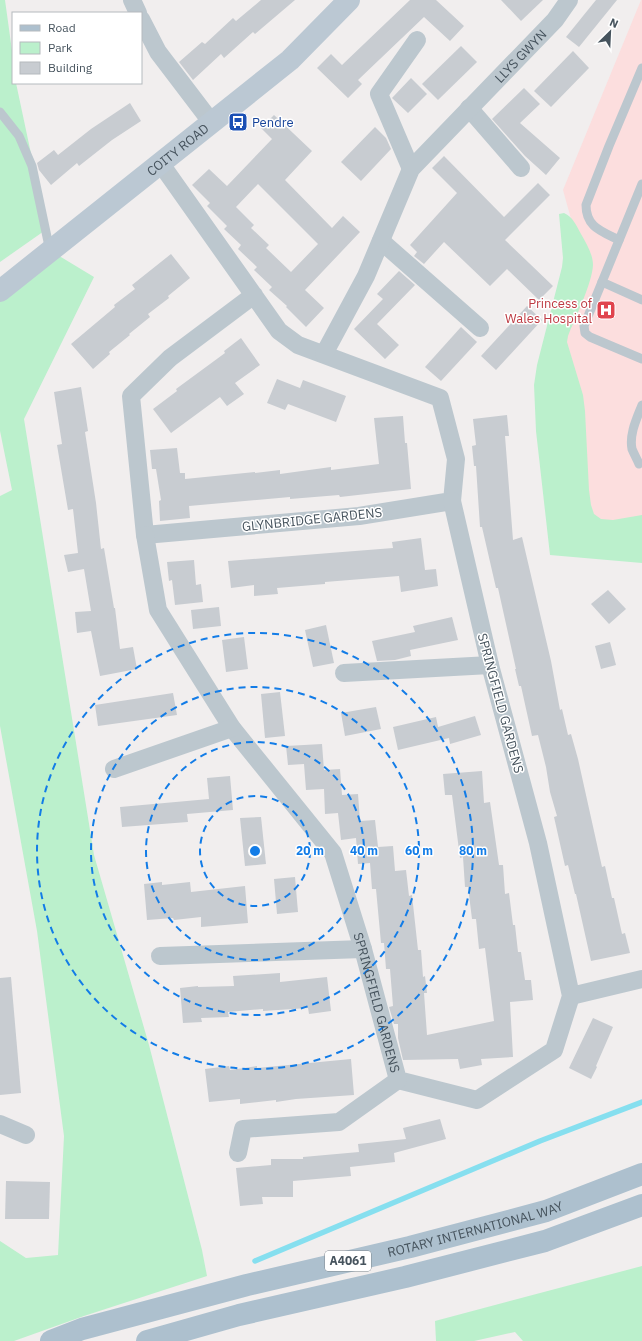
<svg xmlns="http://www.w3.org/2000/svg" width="642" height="1341" font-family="'IBM Plex Sans',sans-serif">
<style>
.medical{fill:#fcdede}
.green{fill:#bbf0cc}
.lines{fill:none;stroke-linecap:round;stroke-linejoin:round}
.stream{stroke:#86dfef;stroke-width:5.5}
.building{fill:#c8ccd1;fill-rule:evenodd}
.service{stroke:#bcc7ce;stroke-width:9}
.minor{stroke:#bcc7ce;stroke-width:18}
.secondary{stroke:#bbc8d3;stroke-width:22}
.primary{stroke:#adc0ce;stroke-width:22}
.ring{fill:none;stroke:#127ce7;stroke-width:2;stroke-dasharray:7 5}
.labels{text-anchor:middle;stroke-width:3;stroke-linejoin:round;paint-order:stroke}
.shield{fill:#fff;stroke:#7e878e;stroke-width:1}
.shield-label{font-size:12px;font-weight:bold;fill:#46535d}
.street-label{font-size:13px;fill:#46535d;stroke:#fff}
.transit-label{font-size:13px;fill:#164399;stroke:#fff;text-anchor:start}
.health-label{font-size:13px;fill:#be3a42;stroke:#fff;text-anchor:end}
.centre{fill:#127ce7;stroke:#fff;stroke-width:2}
.ring-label{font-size:12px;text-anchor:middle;font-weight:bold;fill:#127ce7;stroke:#fff;stroke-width:3;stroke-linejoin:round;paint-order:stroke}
</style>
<rect width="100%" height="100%" fill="#f1eeee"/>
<path class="medical" d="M641 0H642V533L581 526 556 354 584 266 563 190Z"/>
<g class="green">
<path d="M0 0H5L13 58V83H16L47 229 0 262Z"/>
<path d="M564 213C573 217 576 225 581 234 586 243 593 254 593 265 592 284 575 318 568 336L567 342 583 395 585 411 589 490 591 505 594 514 601 519 613 520 642 515V563L550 555 536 431 534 385 537 365 562 267 563 258 559 214Z"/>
<path d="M51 251 94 277 24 419 94 855 149 1045 202 1250 207 1276 84 1316 14 1341H0V1241L26 1258 58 1255 64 1136 37 931 0 726V496L12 490 0 431V291Z"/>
<path d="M642 1266V1341H523L515 1332 474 1341H436L435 1321Z"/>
</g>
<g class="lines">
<path class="stream" d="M255 1261 540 1141 642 1102"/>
</g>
<g class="building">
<path d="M261 0H295L255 34 253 32 224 58 221 54 193 80 179 62 202 42 205 44 233 18 236 21Z"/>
<path d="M410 0H436L464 26 450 41 424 17 358 80 362 84 348 98 317 68 331 54 342 65Z"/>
<path d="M501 0H543L521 21Z"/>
<path d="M596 0H617L579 47 566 37Z"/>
<path d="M461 46 477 62 438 100 422 84Z"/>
<path d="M573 51 589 68 551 107 534 91Z"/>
<path d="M411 78 427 94 408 113 392 98Z"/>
<path d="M524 88 540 104 520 123 560 158 546 175 525 156 492 119Z"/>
<path d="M130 103 141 121 112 140 79 166 77 163 51 185 39 170 37 163 54 150 58 155 91 129Z"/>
<path d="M274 115 312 151 285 180 332 228 343 216 360 232 305 290 324 308 306 327 286 307 287 306 269 290 272 287 254 270 257 267 238 249 241 245 224 229 227 226 207 206 210 203 192 185 209 169 227 186 272 139 261 128ZM258 184 318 244 291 272 266 248 269 245 251 228 254 225 236 207Z"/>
<path d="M375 127 386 138 391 149 361 181 341 162Z"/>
<path d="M444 156 504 217 538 183 550 195 505 240 553 286 539 300 507 269 490 286 444 242 424 264 414 256 417 252 410 245 457 193 432 168Z"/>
<path d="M171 254 190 278 168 296 169 298 148 314 150 317 129 334 130 335 109 352 110 354 93 369 71 344 115 307 114 305 135 289 132 285Z"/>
<path d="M399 271 415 285 377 324 399 345 385 359 354 329 383 299 377 294Z"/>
<path d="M527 306 542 320 496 370 481 356Z"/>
<path d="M461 327 477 342 441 381 425 367Z"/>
<path d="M241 338 260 365 235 383 244 394 227 406 220 397 171 433 153 409 177 391 176 389 225 353 224 351Z"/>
<path d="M277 379 300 388 303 380 346 396 336 422 288 404 285 410 267 403Z"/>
<path d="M81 387 88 431 85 432 96 503 101 549 104 548 114 608H115L120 649 133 647 137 669 100 676 91 631 77 633 75 612 91 611 84 569 68 572 64 555 78 553 73 509 68 510 57 445 62 444 54 392Z"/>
<path d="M507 415 509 436H505L513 540 522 537 551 661 560 710 562 709 568 735 571 734 578 759 602 867 605 866 612 898H614L622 934 625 933 630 953 591 961 576 894H575L568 865 565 866 554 817 557 816 550 792 546 767 538 735 532 736 521 686H519L515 669H516L498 588H496L482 527H480L476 466H474L472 446 476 445 473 419Z"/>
<path d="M403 416 405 443H407L411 489 340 497 339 495 290 499V497L189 506 190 518 160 521 159 501 161 500 156 469H152L150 450 177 448 180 473H185V479L255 472V473L280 470V474L331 467V470L379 464 374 418Z"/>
<path d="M421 538 425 570 436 569 438 586 401 592 399 576 325 582V584L277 588 278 594 254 596V585L231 588 228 561 393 548 392 542Z"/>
<path d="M194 560 196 585 201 584 203 602 175 605 172 580 169 581 167 562Z"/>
<path d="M608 590 626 609 609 624 591 604Z"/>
<path d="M219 607 221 626 193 629 191 610Z"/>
<path d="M452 617 458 640 410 650 411 656 395 660 377 661 372 641 415 632 413 626Z"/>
<path d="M326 625 334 663 313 667 305 630Z"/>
<path d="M244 637 248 669 226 672 222 640Z"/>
<path d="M610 642 616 665 601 669 595 646Z"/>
<path d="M280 692 285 736 265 738 261 694Z"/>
<path d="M173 693 177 715 98 726 95 705Z"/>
<path d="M376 707 381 729 345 736 341 713Z"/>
<path d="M475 716 481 735 450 744 449 738 398 750 393 727 436 717 438 727Z"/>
<path d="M322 744 324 770 340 769 342 795 358 794 360 821 375 820 378 847 393 846 395 871 406 870 409 896 412 895 418 950H421L423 977 425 976 427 993H424L427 1035 494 1021 485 948 479 949 476 919H472L468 887H465L463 857 460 858 452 795H445L443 774 482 771 484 803 490 802 499 865H503L505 894 509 893 513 925H515L518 952H521L525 980H531L533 1000 510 1002 513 1057 481 1059 482 1065 460 1069 458 1059 403 1060 398 1038V1024H394L389 1007 393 1006 390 969H386L384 943H381L376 889H372L370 863 358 864 356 838 341 840 338 813 325 814 324 789 306 790 304 764 288 765 286 746Z"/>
<path d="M230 776 233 810 187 814 188 822 122 827 120 807 209 799 207 778Z"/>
<path d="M261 817 266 864 245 866 240 818Z"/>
<path d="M295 877 298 912 277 914 274 879Z"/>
<path d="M162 882V885L190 882 191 892 245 886 248 923 201 927V917L174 920 173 918 147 920 144 884Z"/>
<path d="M280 973V982L327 977 331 1011 309 1014 308 1008 263 1011V1009L228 1012 229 1017 201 1018 202 1022 183 1023 180 988 198 986V987L234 986 233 976Z"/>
<path d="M11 977 21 1093 0 1095V978Z"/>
<path d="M593 1018 613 1027 596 1066 597 1067 591 1079 569 1068Z"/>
<path d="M351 1059 354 1095 296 1099 276 1102V1100L240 1104V1099L209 1102 205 1069 229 1066 230 1070 257 1066V1068Z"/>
<path d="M440 1119 446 1139 394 1153 395 1162 350 1167 351 1176 293 1181V1197H262L263 1204 240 1206 236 1168 271 1165V1159H303V1157L359 1152 358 1144 406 1139 403 1128Z"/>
<path d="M6 1181 50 1182 49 1219H5Z"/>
</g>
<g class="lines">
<g class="service">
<path d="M0 112 19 136 32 166 50 251"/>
<path d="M642 184 602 282 642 300"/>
<path d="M619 240C601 231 586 227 586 205L609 146 642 68"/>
<path d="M602 282 584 326 585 333 590 337 642 359"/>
<path d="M639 464C637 459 634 454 632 449 629 434 637 418 642 405"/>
</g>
<g class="minor">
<path d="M132 0 138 13"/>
<path d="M141 19 158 52 212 123"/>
<path d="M469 108 521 168"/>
<path d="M161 164 279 331 298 345 440 398 456 459 452 501 359 516 145 535 131 396 170 358 254 295"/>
<path d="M411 169 379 94 417 40"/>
<path d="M381 241 480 328"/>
<path id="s1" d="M324 354 366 276 411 169 555 20 569 0"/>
<path id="s2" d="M145 535 158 610 232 728 333 853 363 949 398 1080 477 1100 554 1050 571 996 538 843 490 665 452 501"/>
<path d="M344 673 490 665"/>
<path d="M114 769 232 728"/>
<path d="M160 956 363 949"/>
<path d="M571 996 642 979"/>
<path d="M0 1124 26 1135"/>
<path d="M238 1153 243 1129 339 1122 398 1080"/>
</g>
<path class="secondary" id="s3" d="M0 291 290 60 349 0"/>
<g class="primary">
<path id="s4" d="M51 1341 82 1329 247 1285 410 1247 546 1211 642 1174"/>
<path d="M147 1341 239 1315 405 1277 545 1241 642 1205"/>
</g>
</g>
<g class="ring">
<circle cx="255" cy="851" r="55"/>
<circle cx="255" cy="851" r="109"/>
<circle cx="255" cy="851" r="164"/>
<circle cx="255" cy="851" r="218"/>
</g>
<defs>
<symbol id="bus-square" viewBox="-11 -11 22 22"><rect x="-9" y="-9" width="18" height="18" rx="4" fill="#1a4fb4" stroke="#fff"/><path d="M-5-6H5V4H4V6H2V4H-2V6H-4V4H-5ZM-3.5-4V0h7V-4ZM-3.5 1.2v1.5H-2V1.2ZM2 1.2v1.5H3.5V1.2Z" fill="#fff"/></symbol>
<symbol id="hospital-square" viewBox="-11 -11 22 22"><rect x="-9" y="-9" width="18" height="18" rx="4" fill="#e0444e" stroke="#fff"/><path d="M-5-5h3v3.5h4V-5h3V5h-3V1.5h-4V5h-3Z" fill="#fff"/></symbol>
</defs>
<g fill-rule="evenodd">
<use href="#bus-square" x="227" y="111" width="22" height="22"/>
<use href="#hospital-square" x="595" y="299" width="22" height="22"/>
</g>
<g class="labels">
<rect class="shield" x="325" y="1251" width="46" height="20" rx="3"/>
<g class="shield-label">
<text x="348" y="1265">A4061</text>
</g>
<g class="street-label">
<text dy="5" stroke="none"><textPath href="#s1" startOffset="362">LLYS GWYN</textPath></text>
<text dy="5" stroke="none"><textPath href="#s3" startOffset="227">COITY ROAD</textPath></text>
<text transform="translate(312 519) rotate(-6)" y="5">GLYNBRIDGE GARDENS</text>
<text transform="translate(501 703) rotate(75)" y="5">SPRINGFIELD GARDENS</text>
<text dy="5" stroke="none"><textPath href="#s2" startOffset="532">SPRINGFIELD GARDENS</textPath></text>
<text dy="5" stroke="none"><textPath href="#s4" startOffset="439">ROTARY INTERNATIONAL WAY</textPath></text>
</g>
<g class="transit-label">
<text x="252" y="127">Pendre</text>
</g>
<g class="health-label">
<text x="592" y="308">Princess of<tspan x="592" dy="15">Wales Hospital</tspan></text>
</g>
</g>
<circle cx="255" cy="851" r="6" class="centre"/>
<g class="ring-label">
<text x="310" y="855">20 m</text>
<text x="364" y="855">40 m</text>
<text x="419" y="855">60 m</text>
<text x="473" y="855">80 m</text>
</g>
<rect x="12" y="12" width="130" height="72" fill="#ffffff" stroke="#b5babe"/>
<rect x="20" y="25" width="20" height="6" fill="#adc0ce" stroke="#b5babe"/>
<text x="48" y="32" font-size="12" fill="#46535d">Road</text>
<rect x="20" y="42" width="20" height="12" fill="#bbf0cc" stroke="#b5babe"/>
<text x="48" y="52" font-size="12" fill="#46535d">Park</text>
<rect x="20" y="62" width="20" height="12" fill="#c8ccd1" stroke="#b5babe"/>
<text x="48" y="72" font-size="12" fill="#46535d">Building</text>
<g transform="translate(610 32) rotate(24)" stroke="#ffffff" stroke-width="3" paint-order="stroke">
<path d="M0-3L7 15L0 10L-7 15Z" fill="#46535d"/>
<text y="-6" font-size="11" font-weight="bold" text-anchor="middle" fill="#46535d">N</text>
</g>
</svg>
